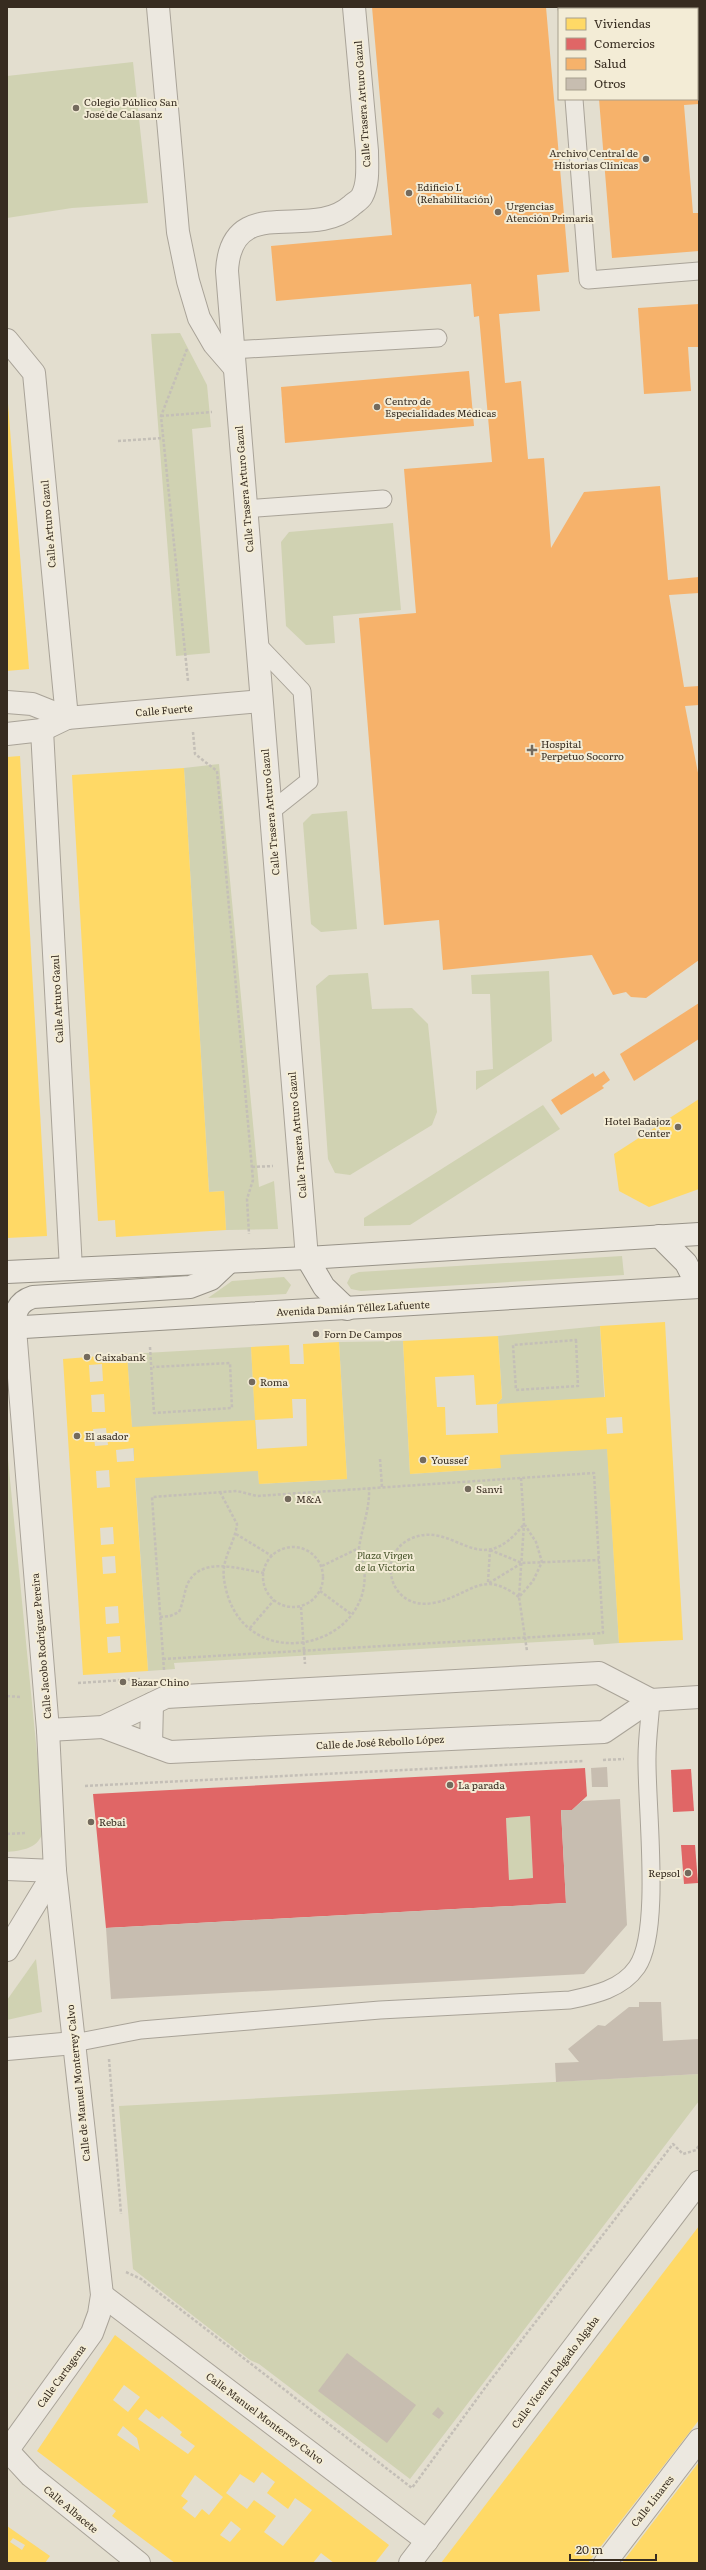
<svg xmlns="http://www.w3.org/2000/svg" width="706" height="2570" font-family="Literata,serif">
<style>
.green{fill:#d0d2b2}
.homes{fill:#ffd966;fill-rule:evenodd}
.shops{fill:#e06666;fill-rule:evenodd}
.health{fill:#f6b26b}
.building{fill:#c7bdb0}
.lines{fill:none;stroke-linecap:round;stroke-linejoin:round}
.lane-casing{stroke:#a9a398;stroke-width:19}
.street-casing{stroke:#a9a398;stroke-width:24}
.secondary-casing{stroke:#989388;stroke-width:24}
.path{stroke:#c4bfb7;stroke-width:2.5;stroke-dasharray:3 2;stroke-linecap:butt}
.lane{stroke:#ece8e0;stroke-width:17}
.street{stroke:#ece8e0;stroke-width:22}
.secondary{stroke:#ece8e0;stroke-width:22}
.poi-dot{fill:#736a5d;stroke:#f3ecd6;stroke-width:1.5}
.labels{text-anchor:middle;stroke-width:4;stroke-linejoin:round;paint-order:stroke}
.poi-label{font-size:10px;fill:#372c20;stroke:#f3ecd6;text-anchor:start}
.street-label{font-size:10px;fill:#372c20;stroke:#f3ecd6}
.park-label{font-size:10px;font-style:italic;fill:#465228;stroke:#f3ecd6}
</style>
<rect width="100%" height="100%" fill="#e3decf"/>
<g class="green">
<path d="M133 62 148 203 72 208 7 218V76Z"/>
<path d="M180 333 207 385 211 427 192 429 210 653 176 656 151 334Z"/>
<path d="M393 523 401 610 333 616 335 643 306 645 286 626 281 542 289 532Z"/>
<path d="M219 764 259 1187 274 1181 278 1229 226 1230 224 1191 209 1192 184 768Z"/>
<path d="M347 811 357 929 321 932 311 924 303 823 312 814Z"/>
<path d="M549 971 552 1041 476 1090V1071L493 1069 490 994H472L471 975Z"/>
<path d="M368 973 372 1009 412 1008 428 1024 437 1112 432 1125 350 1175 335 1173 328 1159 316 986 329 975Z"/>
<path d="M543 1105 560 1129 410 1225 364 1226V1218Z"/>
<path d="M622 1256 624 1275 361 1291 351 1289 347 1283 351 1275 359 1272Z"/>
<path d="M284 1277 291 1285 286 1294 208 1298 232 1281Z"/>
<path d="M600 1326 619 1643 594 1645 593 1639 174 1663 175 1669 148 1671 127 1354 251 1347 259 1484 347 1479 339 1342 403 1341 410 1474 500 1468 497 1404 502 1398 498 1336Z"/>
<path d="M7 1449 44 1825C42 1847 27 1850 7 1852Z"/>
<path d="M530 1816 533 1878 509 1880 506 1818Z"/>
<path d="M36 1959 42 2012 7 2020V2000Z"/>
<path d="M699 2074V2101L410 2479 259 2364 250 2360 133 2269 119 2106Z"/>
</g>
<g class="homes">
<path d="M7 391 29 669 7 671Z"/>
<path d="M20 756 47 1236 7 1238V757Z"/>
<path d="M184 768 209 1192 224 1191 226 1230 116 1237 115 1220 98 1221 72 775Z"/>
<path d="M699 1099V1189L649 1207 619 1191 614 1154Z"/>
<path d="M665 1322 683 1640 619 1643 607 1449 500 1455 501 1468 410 1474 403 1341 498 1336 502 1398 497 1404 476 1405 474 1375 435 1377 437 1407H445L446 1435 498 1433 497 1404 605 1397 600 1326ZM622 1417 623 1433 607 1434 606 1418Z"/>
<path d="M339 1342 347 1479 259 1484 258 1471 135 1478 148 1671 83 1675 63 1359 127 1354 132 1427 255 1420 257 1449 307 1446 306 1399H292L293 1418 255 1420 251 1347 289 1345 290 1364H304L303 1344ZM102 1364 103 1381 90 1382 89 1365ZM104 1394 105 1412H92L91 1395ZM106 1428 108 1445 95 1446 93 1429ZM134 1448V1461L117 1462 116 1450ZM109 1470 110 1487 97 1488 96 1471ZM113 1527 114 1544 101 1545 100 1528ZM115 1556 116 1573 103 1574 102 1557ZM118 1606 119 1623 106 1624 105 1607ZM120 1636 121 1652 108 1653 107 1637Z"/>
<path d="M699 2226V2420L588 2563H441Z"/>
<path d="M115 2335 389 2545 375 2563H334L321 2553 313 2563H175L112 2516 116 2511 37 2451ZM124 2385 140 2397 128 2412 113 2400ZM146 2409 159 2419 162 2416 182 2432 180 2435 195 2446 188 2454 138 2419ZM123 2426 137 2438 140 2451 117 2435ZM262 2472 275 2482 267 2493 288 2509 295 2498 312 2510 283 2546 264 2532 276 2516 254 2500 247 2509 226 2493 240 2474 254 2483ZM195 2475 223 2497 209 2515 202 2509 195 2518 182 2508 188 2501 181 2496ZM231 2521 241 2529 230 2542 220 2535Z"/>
<path d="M699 2462V2563H622Z"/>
<path d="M7 2526 50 2556 45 2563H7ZM13 2538 25 2545 22 2550 10 2542Z"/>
</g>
<g class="shops">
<path d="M585 1768 587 1796 572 1810H561L566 1903 106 1928 93 1794ZM530 1816 533 1878 509 1880 506 1818Z"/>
<path d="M691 1769 694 1811 673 1812 671 1770Z"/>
<path d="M681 1845H695L698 1883 684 1884Z"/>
</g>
<g class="health">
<path d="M372 7H546L569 272 537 275 540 311 499 314 505 383 521 381 528 459 544 458 551 548 584 492 660 486 668 580 699 577V593L669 595 684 687 699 686V705L685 706 699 778V960L646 998 631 997 626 992 613 995 592 955 443 970 439 920 384 925 359 618 416 613 404 469 492 462 479 316 474 317 471 284 276 301 271 246 392 235Z"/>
<path d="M699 20V104L684 105 693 213H699V251L612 258 599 99H697V21Z"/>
<path d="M699 304V347H688L691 391 644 394 638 308Z"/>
<path d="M469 371 474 426 285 443 281 387Z"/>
<path d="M699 1003V1039L634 1081 620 1054Z"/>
<path d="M604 1071 610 1080 602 1086 604 1088 561 1115 551 1100 593 1073 595 1077Z"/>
</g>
<g class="building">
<path d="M607 1767 608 1787H592L591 1768Z"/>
<path d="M620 1799 627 1925 584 1974 111 1999 106 1928 566 1903 561 1810H572L582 1801Z"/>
<path d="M639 2002H661L663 2041 699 2039V2074L556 2082 555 2063 579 2062 568 2049 598 2025 605 2026 629 2007H639Z"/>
<path d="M347 2353 416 2405 387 2443 318 2391Z"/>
<path d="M438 2407 444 2413 439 2419 432 2414Z"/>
</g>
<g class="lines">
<defs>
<g id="lane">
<path d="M567 7V9"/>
<path d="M574 99 588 280 699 271"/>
<path d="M232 350 438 338"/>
<path d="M245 509 383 499"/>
<path d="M257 644 302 691 309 781 270 812"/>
<path d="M74 2043 141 2030 380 2010 570 2000C594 1995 622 1989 637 1967 662 1931 646 1805 647 1757 647 1738 650 1719 651 1700"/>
</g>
<g id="street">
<path d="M158 7 178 232 188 281 199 318 214 344 233 366"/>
<path d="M7 340 34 373 67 718"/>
<path d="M7 702 32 704 67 718"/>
<path d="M42 730 71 1269"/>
<path d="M7 734 42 730 67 718 261 701"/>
<path d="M307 1258 227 271C231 191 311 242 351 206 354 203 360 200 362 196 369 183 367 165 367 151L354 7"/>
<path d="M103 1727 170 1752 604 1732 651 1700 699 1697"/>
<path d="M48 1730 103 1727 166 1697 599 1673 651 1700"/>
<path d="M151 1745 152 1704"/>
<path d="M7 1869 55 1871"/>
<path d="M7 1950 55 1871"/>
<path d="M7 2049 74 2043"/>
<path d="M102 2295 427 2541"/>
<path d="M7 2450 31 2476 139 2563"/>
<path d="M7 2451 92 2333 99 2314 102 2295 55 1871 48 1730 15 1329"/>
<path d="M410 2563 699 2182"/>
<path d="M605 2563 699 2440"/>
</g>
<g id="secondary">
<path d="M659 1236 686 1263 698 1287"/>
<path d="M307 1258 324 1287 347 1309"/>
<path d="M7 1272 307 1258 699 1234"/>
<path d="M7 1328 699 1287"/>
<path d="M15 1329C14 1313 17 1302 33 1297L190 1287 211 1279 229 1262"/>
</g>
</defs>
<use href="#lane" class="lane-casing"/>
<use href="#street" class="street-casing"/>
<use href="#secondary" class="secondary-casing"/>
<g class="path">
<path d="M187 349 161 416 188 681"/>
<path d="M161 416 212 412"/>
<path d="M118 441 163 438"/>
<path d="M193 732 195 754 217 771 253 1180 247 1199 249 1234"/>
<path d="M252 1167 273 1166"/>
<path d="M576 1340 578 1386 516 1390 513 1345Z"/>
<path d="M150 1347 154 1413 232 1408 230 1363 153 1367"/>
<path d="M380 1459 382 1487"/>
<path d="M521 1478 524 1524 519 1597 527 1651"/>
<path d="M220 1492 237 1524C235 1543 221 1559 224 1579 239 1688 396 1645 359 1548"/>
<path d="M236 1534 272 1556"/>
<circle cx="293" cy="1577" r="30"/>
<path d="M490 1550 522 1563 599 1560"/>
<path d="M322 1566 359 1548C362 1527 370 1509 369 1488"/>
<path d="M364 1570H391"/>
<path d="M488 1582 490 1550"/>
<path d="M489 1583 522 1563"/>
<path d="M320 1591 351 1614"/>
<path d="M520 1596 533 1581 542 1562 536 1542 525 1525"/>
<path d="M519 1597C481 1568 471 1596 433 1603 389 1611 376 1555 410 1539 455 1518 478 1584 524 1524"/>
<path d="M301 1607 305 1664"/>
<path d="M160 1617 170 1616 179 1612C183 1603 184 1594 187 1585 200 1555 239 1569 264 1573"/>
<path d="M250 1628 274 1600"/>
<path d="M163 1659 603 1633 594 1473 257 1496 237 1491 152 1497C156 1555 160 1613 164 1670"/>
<path d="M78 1683 140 1679"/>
<path d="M7 1696 20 1697"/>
<path d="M603 1760 624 1759"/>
<path d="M85 1786 584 1761"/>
<path d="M7 1834 26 1833"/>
<path d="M109 2059 121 2214"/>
<path d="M126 2272 141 2279 412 2488 490 2381 673 2144 683 2154 696 2150 699 2145"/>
</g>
<use href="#lane" class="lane"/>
<use href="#street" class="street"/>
<use href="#secondary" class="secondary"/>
</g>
<g class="poi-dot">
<circle cx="76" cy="108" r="4"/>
<circle cx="646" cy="159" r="4"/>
<circle cx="409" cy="193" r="4"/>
<circle cx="498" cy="212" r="4"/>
<circle cx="377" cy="407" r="4"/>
<path d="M530 744h4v4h4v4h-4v4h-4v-4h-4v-4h4z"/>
<circle cx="678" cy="1127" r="4"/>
<circle cx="316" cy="1334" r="4"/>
<circle cx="87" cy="1357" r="4"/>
<circle cx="252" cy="1382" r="4"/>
<circle cx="77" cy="1436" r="4"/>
<circle cx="423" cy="1460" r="4"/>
<circle cx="468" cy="1489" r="4"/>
<circle cx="288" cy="1499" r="4"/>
<circle cx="123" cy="1682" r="4"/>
<circle cx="450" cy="1785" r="4"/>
<circle cx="91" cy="1822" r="4"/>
<circle cx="688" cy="1873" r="4"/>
</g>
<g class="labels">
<g class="poi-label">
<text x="84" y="106">Colegio Público San<tspan x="84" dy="12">José de Calasanz</tspan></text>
<text x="638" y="157" text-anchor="end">Archivo Central de<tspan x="638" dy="12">Historias Clínicas</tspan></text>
<text x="417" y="191">Edificio L<tspan x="417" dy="12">(Rehabilitación)</tspan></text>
<text x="506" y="210">Urgencias<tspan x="506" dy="12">Atención Primaria</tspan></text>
<text x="385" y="405">Centro de<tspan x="385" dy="12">Especialidades Médicas</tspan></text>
<text x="541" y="748">Hospital<tspan x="541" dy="12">Perpetuo Socorro</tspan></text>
<text x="670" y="1125" text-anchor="end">Hotel Badajoz<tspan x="670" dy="12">Center</tspan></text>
<text x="324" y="1338">Forn De Campos</text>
<text x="95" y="1361">Caixabank</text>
<text x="260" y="1386">Roma</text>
<text x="85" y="1440">El asador</text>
<text x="431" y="1464">Youssef</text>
<text x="476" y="1493">Sanvi</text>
<text x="296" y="1503">M&amp;A</text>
<text x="131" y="1686">Bazar Chino</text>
<text x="458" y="1789">La parada</text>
<text x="99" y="1826">Rebai</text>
<text x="680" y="1877" text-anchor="end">Repsol</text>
</g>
<g class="street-label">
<text transform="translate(362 104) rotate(-94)" y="4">Calle Trasera Arturo Gazul</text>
<text transform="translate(244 489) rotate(-95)" y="4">Calle Trasera Arturo Gazul</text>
<text transform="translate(48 524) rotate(-95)" y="4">Calle Arturo Gazul</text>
<text transform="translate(164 710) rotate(-5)" y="4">Calle Fuerte</text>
<text transform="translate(270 812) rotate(-95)" y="4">Calle Trasera Arturo Gazul</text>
<text transform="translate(57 999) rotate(-93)" y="4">Calle Arturo Gazul</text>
<text transform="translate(297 1135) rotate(-95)" y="4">Calle Trasera Arturo Gazul</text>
<text transform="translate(353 1308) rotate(-3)" y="4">Avenida Damián Téllez Lafuente</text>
<text transform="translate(41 1646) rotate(-95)" y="4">Calle Jacobo Rodríguez Pereira</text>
<text transform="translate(380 1742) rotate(-3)" y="4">Calle de José Rebollo López</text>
<text transform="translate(78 2083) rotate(-96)" y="4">Calle de Manuel Monterrey Calvo</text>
<text transform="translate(555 2372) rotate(-53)" y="4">Calle Vicente Delgado Algaba</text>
<text transform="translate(61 2376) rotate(-54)" y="4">Calle Cartagena</text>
<text transform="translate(265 2418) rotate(37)" y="4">Calle Manuel Monterrey Calvo</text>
<text transform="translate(652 2501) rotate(-52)" y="4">Calle Linares</text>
<text transform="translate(71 2509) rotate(40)" y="4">Calle Albacete</text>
</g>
<g class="park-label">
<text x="385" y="1559">Plaza Virgen<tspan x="385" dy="12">de la Victoria</tspan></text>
</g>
</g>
<rect width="706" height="2570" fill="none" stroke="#372c20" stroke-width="16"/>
<rect x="558" y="8" width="140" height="92" fill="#f3ecd6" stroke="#a89f8d"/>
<rect x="566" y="18" width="20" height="12" fill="#ffd966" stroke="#a89f8d"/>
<text x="594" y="28" font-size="12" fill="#372c20">Viviendas</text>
<rect x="566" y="38" width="20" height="12" fill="#e06666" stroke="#a89f8d"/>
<text x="594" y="48" font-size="12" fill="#372c20">Comercios</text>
<rect x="566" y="58" width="20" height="12" fill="#f6b26b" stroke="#a89f8d"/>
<text x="594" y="68" font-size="12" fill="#372c20">Salud</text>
<rect x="566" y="78" width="20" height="12" fill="#c7bdb0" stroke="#a89f8d"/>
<text x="594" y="88" font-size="12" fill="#372c20">Otros</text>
<path d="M570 2554v6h86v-6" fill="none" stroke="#372c20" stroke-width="2"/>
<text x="576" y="2554" font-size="12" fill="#372c20" stroke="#f3ecd6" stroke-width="3" paint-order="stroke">20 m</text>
</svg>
